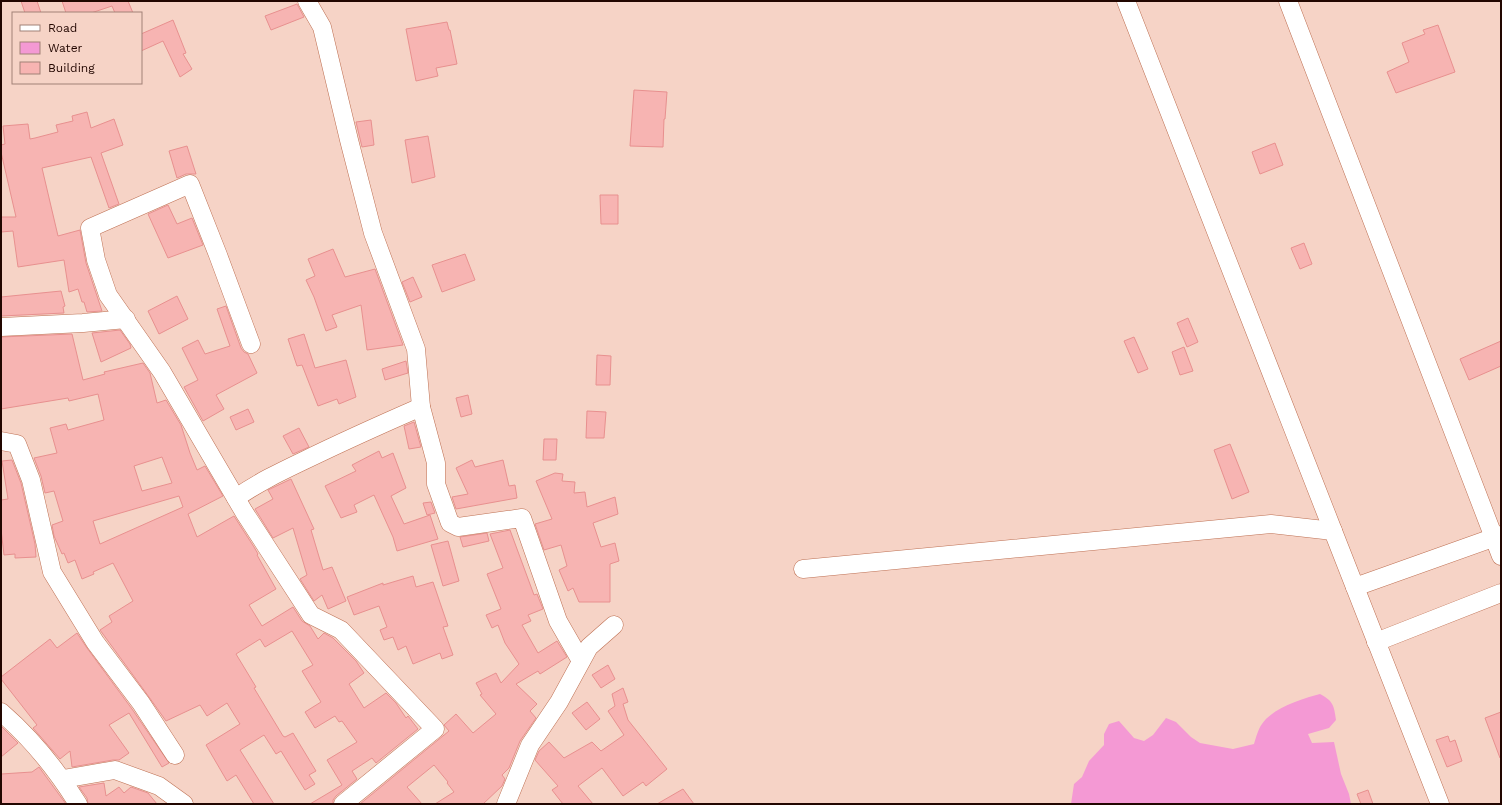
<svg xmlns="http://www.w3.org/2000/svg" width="1502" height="805" font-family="'Work Sans',sans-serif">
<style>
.water{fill:#f499d4}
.building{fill:#f7b4b2;stroke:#e8908f;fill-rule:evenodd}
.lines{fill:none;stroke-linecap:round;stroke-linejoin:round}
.street-casing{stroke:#be7053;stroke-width:19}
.street{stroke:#fff;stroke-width:18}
</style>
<rect width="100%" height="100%" fill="#f6d3c6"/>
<path class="water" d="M1320 694C1333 701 1334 705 1336 720L1329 728 1308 734 1312 743 1334 742 1341 774 1349 794 1351 804H1071L1074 784 1082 777 1089 761 1104 745V734L1109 724 1119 721 1134 738 1144 741 1153 735 1166 718 1176 722 1191 737 1200 743 1233 749 1254 744C1256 738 1258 729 1262 724 1271 709 1303 698 1320 694Z"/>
<g class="building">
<path d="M21 1H37L41 13H25Z"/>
<path d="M62 1H128L133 13H115L112 6 91 13H66Z"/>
<path d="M297 4 304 17 271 30 265 16Z"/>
<path d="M173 20 186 53 183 54 192 69 180 77 163 41 141 51V34Z"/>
<path d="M447 22 449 30H450L457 64 436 68 438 76 416 81 406 29Z"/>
<path d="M1438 25 1455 72 1396 93 1387 72 1409 62 1402 43 1425 34 1423 30Z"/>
<path d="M634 90 667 92 665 119H664L663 147 630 146Z"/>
<path d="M87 112 91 128 114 119 123 145 101 153 119 204 109 208 91 157 42 168 58 236 80 230 86 263 102 311 87 312 84 302H82L78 289 69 292 64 260 18 267 13 231 1 232V217H16L1 152V145L5 144 3 126 28 124 30 139 35 138 58 132 56 125 73 121 72 116Z"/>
<path d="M371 120 374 145 362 147 356 122Z"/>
<path d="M428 136 435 177 412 183 405 140Z"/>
<path d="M1275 143 1283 165 1260 174 1252 152Z"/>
<path d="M187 146 196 174H186L177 178 169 151Z"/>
<path d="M600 195H618V224H601Z"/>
<path d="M168 205 177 224 192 218 203 245 168 258 148 214Z"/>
<path d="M1304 243 1312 264 1300 269 1291 248Z"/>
<path d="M333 249 345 277 375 269 403 345 367 350 361 305 332 315 337 327 326 331 314 297 306 280 315 276 308 259Z"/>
<path d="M465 254 475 280 442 292 432 265Z"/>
<path d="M413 277 422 297 410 302 402 282Z"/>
<path d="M61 291 65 306 63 307 64 313 1 316V297Z"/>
<path d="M177 296 188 319 159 334 148 311Z"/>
<path d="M226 306 241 348 244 352 248 354 257 373 216 395 224 409 203 421 184 387 198 380 182 348 198 340 205 354 230 346 217 309Z"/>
<path d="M1188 318 1198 342 1187 347 1177 323Z"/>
<path d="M120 330 130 344 131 348 101 362 92 333Z"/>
<path d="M72 334 83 380 105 374 104 372 143 363 150 373 157 403 166 400 181 425 190 453 197 470 205 466 223 496 188 514 197 537 234 516 254 547 258 554 257 555 276 589 249 605 262 626 293 607 302 621 310 626 318 639 324 633 333 638 356 661 364 673 349 684 364 708 386 693 396 703 406 718 408 716 418 729 376 763 372 758 352 771 357 779 336 796 333 800V804H310L342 785 327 760 357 742 342 721 339 722 335 716 315 728 305 712 321 702 302 671 313 665 292 631 265 647 260 639 236 654 256 687 254 688 283 736 285 737 293 733 316 771 309 775 315 784 305 790 281 751 276 754 264 735 240 750 274 804H254L236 775 227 781 206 745 240 724 227 703 207 716 200 705 166 721 149 697 100 630 112 622 109 616 133 601 113 563 93 572 94 574 82 579 75 560 68 563 64 553 62 554 54 536 52 525 63 521 54 491 45 493 41 476 34 458 57 453 50 428 66 424 68 430 104 420 98 394 69 401 68 398 1 409V337ZM162 457 172 483 142 491 134 466ZM179 496 183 507 100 544 93 521Z"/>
<path d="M304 334 315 368 346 360 356 397 339 404 337 399 318 406 302 365 297 366 288 339Z"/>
<path d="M1134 337 1148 369 1138 373 1124 341Z"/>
<path d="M1501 341V366L1469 380 1460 359Z"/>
<path d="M1184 347 1193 371 1180 375 1172 352Z"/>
<path d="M597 355 611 356 610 385H596Z"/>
<path d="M406 361 408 373 385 380 382 369Z"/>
<path d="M468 395 472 414 461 417 456 398Z"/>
<path d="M248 409 254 422 236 430 230 417Z"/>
<path d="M587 411 606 412 604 438H586Z"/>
<path d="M414 422 421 447 409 449 404 426Z"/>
<path d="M299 428 309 447 293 454 283 436Z"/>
<path d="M544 439H557L556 460H543Z"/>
<path d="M1230 444 1249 492 1232 499 1214 450Z"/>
<path d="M379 451 382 458 393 453 406 488 391 496 404 524 430 515 438 539 397 551 393 537 374 495 354 505 357 512 341 518 325 486 356 471 352 465Z"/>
<path d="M12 460 21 483 35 544 36 557 15 558V554L4 555 1 529V500L8 499 2 461Z"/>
<path d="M472 460 475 467 503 460 509 486 515 485 517 498 456 509 452 497 468 494 456 468Z"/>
<path d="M555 473 563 474 562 481 575 482 574 493 585 492 587 507 615 497 618 514 593 523 601 547 615 543 619 561 610 564V602H579L573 588 568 591 559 570 567 566 561 545 544 550 535 524 552 519 536 481Z"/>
<path d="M291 479 314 529 311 530 323 570 332 567 346 601 328 609 322 595 314 601 300 579 307 575 293 528 273 538 255 509 273 499 268 490Z"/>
<path d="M431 502 435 513 427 515 423 503Z"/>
<path d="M510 530 534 595 537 594 543 609 528 615 531 621 522 625 538 653 557 641 567 657 540 674 538 671 516 684 537 704 530 711 536 718 520 741 509 768 502 775 505 779 502 786 483 804H435L454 792 447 783 448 782 434 765 407 787 422 804H360L449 731 444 725 456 714 473 733 496 714 480 695 482 694 476 683 496 673 501 683 519 664 505 643 498 625 492 628 486 615 501 609 487 574 503 568 490 534Z"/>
<path d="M487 533 489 541 463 547 460 537Z"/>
<path d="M448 541 459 581 443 586 431 545Z"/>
<path d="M413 576 416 587 433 582 448 626 443 627 453 655 442 659 440 653 413 664 406 646 398 650 393 637 384 640 380 630 387 627 379 606 354 615 347 597 383 583V585Z"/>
<path d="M77 633 87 648 132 709 169 763 162 767 129 713 109 725 129 753 119 760H113L72 767 70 751 60 759 33 728 37 725 1 679V677L50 639 57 648Z"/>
<path d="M608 665 615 679 601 688 592 675Z"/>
<path d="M623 688 628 702 623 704 628 720 667 769 646 786 643 782 623 796 602 768 578 786 593 804H563L552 790 558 786 535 760 539 751 549 742 564 758 592 742 601 751 624 735 608 711 615 706 612 694Z"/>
<path d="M587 702 600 719 586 730 572 713Z"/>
<path d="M1501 712V758H1500L1485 718Z"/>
<path d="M1 726 18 743 1 757Z"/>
<path d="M1448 736 1450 742 1455 740 1462 761 1447 767 1436 740Z"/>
<path d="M39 767 66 804H1V774L32 772Z"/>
<path d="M104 783 106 796 119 787 124 793 131 787 148 793 157 804H88L87 798 79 787Z"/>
<path d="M683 789 694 804H657Z"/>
<path d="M1368 790 1373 804H1361L1357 794Z"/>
</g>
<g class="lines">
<defs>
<g id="street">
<path d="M307 1 322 27 349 140 373 233 416 349 421 407 436 463V484L450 523 458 527 522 518 558 621 581 661"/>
<path d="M1126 1 1333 531"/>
<path d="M1288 1 1501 556"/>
<path d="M1 327 83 323 126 319"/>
<path d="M251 344 218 255 190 184 90 228 96 260 108 295 162 372 244 512 311 615 341 630 435 729 343 804"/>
<path d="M1 441 17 444 31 480 52 572 95 642 141 703 175 755"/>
<path d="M236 498C257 483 280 472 303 461 342 442 382 424 421 407"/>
<path d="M803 569 1271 524 1333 531 1440 804"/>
<path d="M1355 587 1501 535"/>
<path d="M1376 642 1501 593"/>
<path d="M1 712C31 738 57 770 78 804"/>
<path d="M63 779 115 770 159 786 184 804"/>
<path d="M506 804 530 745 559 702 589 647 614 625"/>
</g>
</defs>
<use href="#street" class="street-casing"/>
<use href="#street" class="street"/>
</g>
<rect width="1502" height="805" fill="none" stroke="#220600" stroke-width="4"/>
<rect x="12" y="12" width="130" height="72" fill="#f6d3c6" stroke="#a18177"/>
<rect x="20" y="25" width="20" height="6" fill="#ffffff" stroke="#a18177"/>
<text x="48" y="32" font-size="12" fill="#220600">Road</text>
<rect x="20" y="42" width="20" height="12" fill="#f499d4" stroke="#a18177"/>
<text x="48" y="52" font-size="12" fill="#220600">Water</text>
<rect x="20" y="62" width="20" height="12" fill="#f7b4b2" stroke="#a18177"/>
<text x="48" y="72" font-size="12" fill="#220600">Building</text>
</svg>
